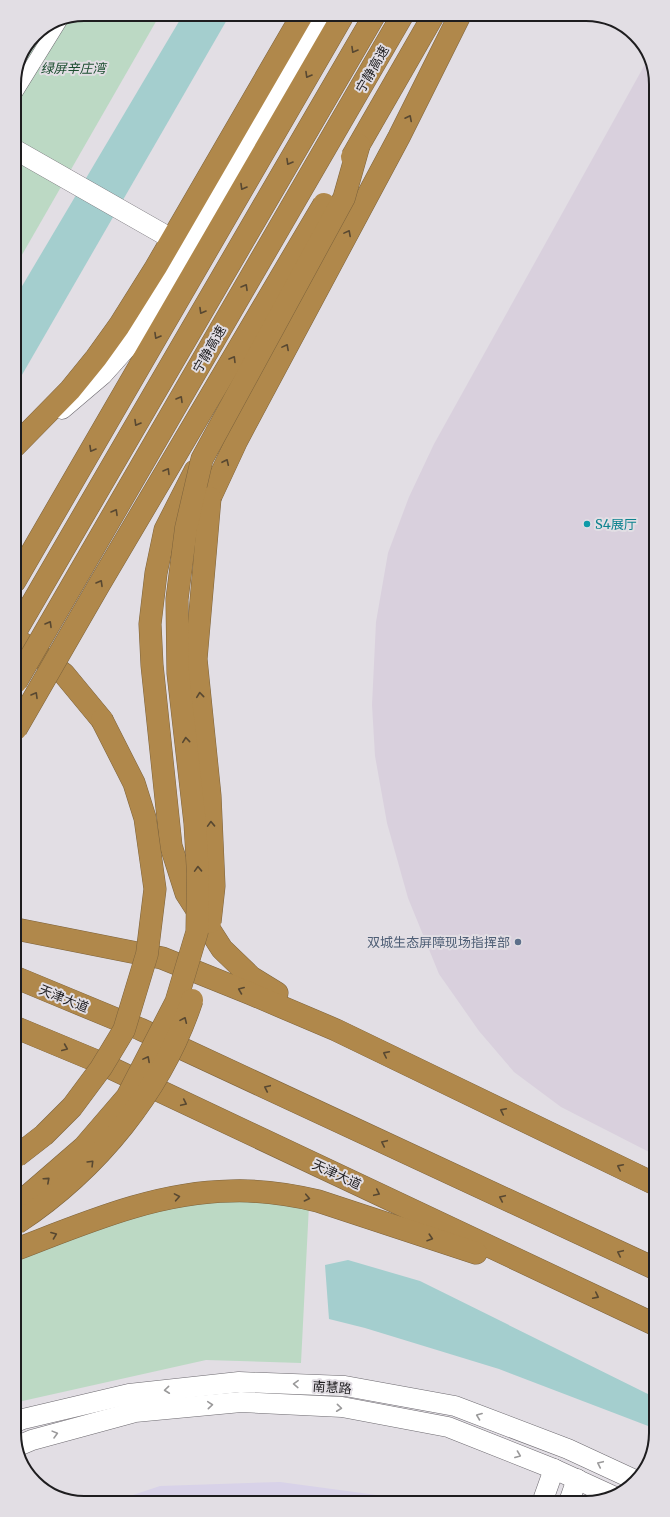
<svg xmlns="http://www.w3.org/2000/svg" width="670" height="1517" font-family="Merriweather,'Noto Sans SC',serif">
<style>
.built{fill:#d9d0dd}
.education{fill:#d8d2e8}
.green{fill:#bcd9c4}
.water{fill:#a4cece}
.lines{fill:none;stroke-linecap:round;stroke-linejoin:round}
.street-casing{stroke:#6c696f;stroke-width:15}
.secondary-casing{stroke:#6c696f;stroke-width:21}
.highway-casing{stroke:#7d633c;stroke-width:23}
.street{stroke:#fff;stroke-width:14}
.secondary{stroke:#fff;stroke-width:20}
.highway{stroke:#b0884b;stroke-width:22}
.highway-bridge-casing{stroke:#7d633c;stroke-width:23;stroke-linecap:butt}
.highway-bridge{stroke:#b0884b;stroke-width:22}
.oneway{stroke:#584831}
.oneway2{stroke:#9a999a}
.culture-dot{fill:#0f9aa8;stroke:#e2dee4;stroke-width:1.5}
.service-dot{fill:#5c6f8a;stroke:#e2dee4;stroke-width:1.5}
.labels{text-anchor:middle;stroke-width:4;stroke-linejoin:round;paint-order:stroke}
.park-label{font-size:13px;font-style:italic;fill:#1b4d2f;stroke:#e2dee4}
.street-label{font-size:13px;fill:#1e1d1f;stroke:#e2dee4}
.culture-label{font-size:13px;fill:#0d838f;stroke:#e2dee4;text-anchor:start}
.service-label{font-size:13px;fill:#4e5e75;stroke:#e2dee4;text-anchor:end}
.rim{fill:none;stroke:#1e1d1f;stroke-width:2}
</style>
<rect width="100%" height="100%" fill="#e2dee4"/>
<path class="built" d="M649 57 652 61 655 1155 561 1107 514 1072 479 1031 439 974 408 898 387 823 375 756 372 705 376 622 388 553 409 497 434 444Z"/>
<path class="education" d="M280 1482 399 1498 406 1501 109 1503 160 1486Z"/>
<g class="green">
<path d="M158 18 15 267 14 79 35 34 57 19Z"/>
<path d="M235 1198 309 1205 301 1363 206 1360 18 1402 17 1257 159 1206Z"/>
</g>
<g class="water">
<path d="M181 18H228L15 387V298Z"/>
<path d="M348 1260 420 1281 656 1398V1429L499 1369 365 1328 329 1319 325 1265Z"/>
</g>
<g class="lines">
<defs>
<path id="street" d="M14 95 61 19"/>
<g id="secondary">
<path d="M14 149 172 239"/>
<path d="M62 409 102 375 127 347 145 323 323 17"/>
<path d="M18 1421 23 1419 129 1394 239 1382 345 1386 455 1406 568 1449 635 1480"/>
<path d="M18 1446 32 1440 135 1412 241 1402 342 1407 448 1427 554 1469 613 1496"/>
<path d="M570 1499 577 1479"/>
<path d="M543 1500 554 1469"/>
</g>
<g id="highway">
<path d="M15 446 70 390 96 358 119 326 156 267 301 17"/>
<path d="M195 471 165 530 156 573 150 624 152 665 171 846 186 893 222 949 251 977 277 993"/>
<path d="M210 498 237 440 399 137 460 15"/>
<path d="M15 581 342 17"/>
<path d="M16 631 374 16"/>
<path d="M18 640 64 674 102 720"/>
<path d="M16 929 162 958 249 993 336 1030 655 1184"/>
<path d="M17 978 140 1029 656 1269"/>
<path d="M17 1028 94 1060 656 1325"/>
<path d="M17 1249C85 1223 156 1192 231 1191 260 1190 289 1194 318 1201L476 1253"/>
</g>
</defs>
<use href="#street" class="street-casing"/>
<use href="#secondary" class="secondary-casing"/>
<use href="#highway" class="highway-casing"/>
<use href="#street" class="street"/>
<use href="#secondary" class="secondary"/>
<use href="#highway" class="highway"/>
<defs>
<g id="highway-bridge">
<path d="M352 157 433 16"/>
<path d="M210 498 196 659 210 796 214 886 210 922"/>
<path d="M16 682 402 16"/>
<path d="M16 729 99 585 324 204"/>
<path d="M17 1156 44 1135 72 1107 101 1068 124 1030 147 954 155 889 145 818 134 783 102 720"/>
<path d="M17 1205 84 1147 127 1097 176 1002 197 932 198 874 195 823 178 673 177 599 186 528 202 459 344 198 359 145"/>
<path d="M17 1223C97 1170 162 1091 192 1000"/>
</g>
</defs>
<use href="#highway-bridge" class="highway-bridge-casing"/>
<use href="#highway-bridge" class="highway-bridge"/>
</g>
<defs><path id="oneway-chevron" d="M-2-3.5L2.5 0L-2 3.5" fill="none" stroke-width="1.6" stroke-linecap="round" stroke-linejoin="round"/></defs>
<g class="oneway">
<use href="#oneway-chevron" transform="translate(354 50) rotate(120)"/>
<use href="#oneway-chevron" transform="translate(308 75) rotate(120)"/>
<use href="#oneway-chevron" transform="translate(409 118) rotate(-63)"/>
<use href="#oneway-chevron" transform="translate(289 162) rotate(120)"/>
<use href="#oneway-chevron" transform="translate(243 187) rotate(120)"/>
<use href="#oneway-chevron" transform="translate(348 233) rotate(-62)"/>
<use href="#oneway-chevron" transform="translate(245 287) rotate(-60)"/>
<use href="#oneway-chevron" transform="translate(202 311) rotate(120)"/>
<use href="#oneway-chevron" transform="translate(157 336) rotate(120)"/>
<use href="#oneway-chevron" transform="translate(286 347) rotate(-62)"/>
<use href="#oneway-chevron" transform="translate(233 359) rotate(-59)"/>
<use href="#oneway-chevron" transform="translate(180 399) rotate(-60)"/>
<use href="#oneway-chevron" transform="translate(137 423) rotate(120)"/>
<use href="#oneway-chevron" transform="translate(92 449) rotate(120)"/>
<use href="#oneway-chevron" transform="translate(226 462) rotate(-65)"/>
<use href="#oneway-chevron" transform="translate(167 471) rotate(-59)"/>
<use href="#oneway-chevron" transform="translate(115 512) rotate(-60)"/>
<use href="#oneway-chevron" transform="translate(100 583) rotate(-60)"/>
<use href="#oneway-chevron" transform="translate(49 624) rotate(-60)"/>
<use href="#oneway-chevron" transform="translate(35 695) rotate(-60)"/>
<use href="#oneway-chevron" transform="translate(200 695) rotate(-96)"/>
<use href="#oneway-chevron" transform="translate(186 740) rotate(-96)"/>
<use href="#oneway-chevron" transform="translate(211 824) rotate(-92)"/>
<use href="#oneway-chevron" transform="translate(198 869) rotate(-92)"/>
<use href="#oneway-chevron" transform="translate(241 990) rotate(-158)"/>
<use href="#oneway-chevron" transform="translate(184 1020) rotate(-66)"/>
<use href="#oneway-chevron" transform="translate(65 1048) rotate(23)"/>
<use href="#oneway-chevron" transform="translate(386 1054) rotate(-154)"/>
<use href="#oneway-chevron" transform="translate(147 1059) rotate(-62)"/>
<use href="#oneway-chevron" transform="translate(267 1088) rotate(-155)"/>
<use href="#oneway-chevron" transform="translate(184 1103) rotate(25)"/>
<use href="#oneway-chevron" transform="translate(503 1111) rotate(-154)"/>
<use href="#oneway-chevron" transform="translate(384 1143) rotate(-155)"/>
<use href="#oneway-chevron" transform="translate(91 1163) rotate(-45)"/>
<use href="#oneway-chevron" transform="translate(620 1167) rotate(-154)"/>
<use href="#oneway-chevron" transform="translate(47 1180) rotate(-42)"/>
<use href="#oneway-chevron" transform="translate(377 1193) rotate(25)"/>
<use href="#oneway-chevron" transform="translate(177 1197) rotate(-10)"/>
<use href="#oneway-chevron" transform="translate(307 1198) rotate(12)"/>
<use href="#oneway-chevron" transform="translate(502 1198) rotate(-155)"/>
<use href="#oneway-chevron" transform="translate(54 1235) rotate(-21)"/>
<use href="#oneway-chevron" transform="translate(430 1238) rotate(18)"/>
<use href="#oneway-chevron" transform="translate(620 1253) rotate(-155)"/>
<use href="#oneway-chevron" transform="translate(596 1296) rotate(26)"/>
</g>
<g class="oneway2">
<use href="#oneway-chevron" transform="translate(296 1384) rotate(-178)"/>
<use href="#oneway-chevron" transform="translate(167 1390) rotate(174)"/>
<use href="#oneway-chevron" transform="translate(210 1405) rotate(-5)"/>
<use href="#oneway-chevron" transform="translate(339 1408) rotate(6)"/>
<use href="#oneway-chevron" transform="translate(479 1416) rotate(-159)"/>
<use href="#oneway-chevron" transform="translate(55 1434) rotate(-15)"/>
<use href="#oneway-chevron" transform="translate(518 1455) rotate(21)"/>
<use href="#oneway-chevron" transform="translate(600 1464) rotate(-155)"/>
</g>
<circle class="culture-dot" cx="587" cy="524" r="4"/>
<circle class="service-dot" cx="518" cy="942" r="4"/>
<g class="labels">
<g class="park-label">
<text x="73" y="73">绿屏辛庄湾</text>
</g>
<g class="street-label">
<text transform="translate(372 69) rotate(-60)" y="5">宁静高速</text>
<text transform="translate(209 349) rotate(-60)" y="5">宁静高速</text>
<text transform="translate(64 998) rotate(22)" y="5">天津大道</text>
<text transform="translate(337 1174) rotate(25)" y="5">天津大道</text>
<text transform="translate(332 1387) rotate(4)" y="5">南慧路</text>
</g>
<g class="culture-label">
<text x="595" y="529">S4展厅</text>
</g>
<g class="service-label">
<text x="510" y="947">双城生态屏障现场指挥部</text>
</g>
</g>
<path d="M0 0H670V1517H0ZM84 21H586A63 63 0 0 1 649 84V1433A63 63 0 0 1 586 1496H84A63 63 0 0 1 21 1433V84A63 63 0 0 1 84 21Z" fill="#e2dee4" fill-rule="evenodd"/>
<path class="rim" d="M84 21H586A63 63 0 0 1 649 84V1433A63 63 0 0 1 586 1496H84A63 63 0 0 1 21 1433V84A63 63 0 0 1 84 21Z"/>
</svg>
